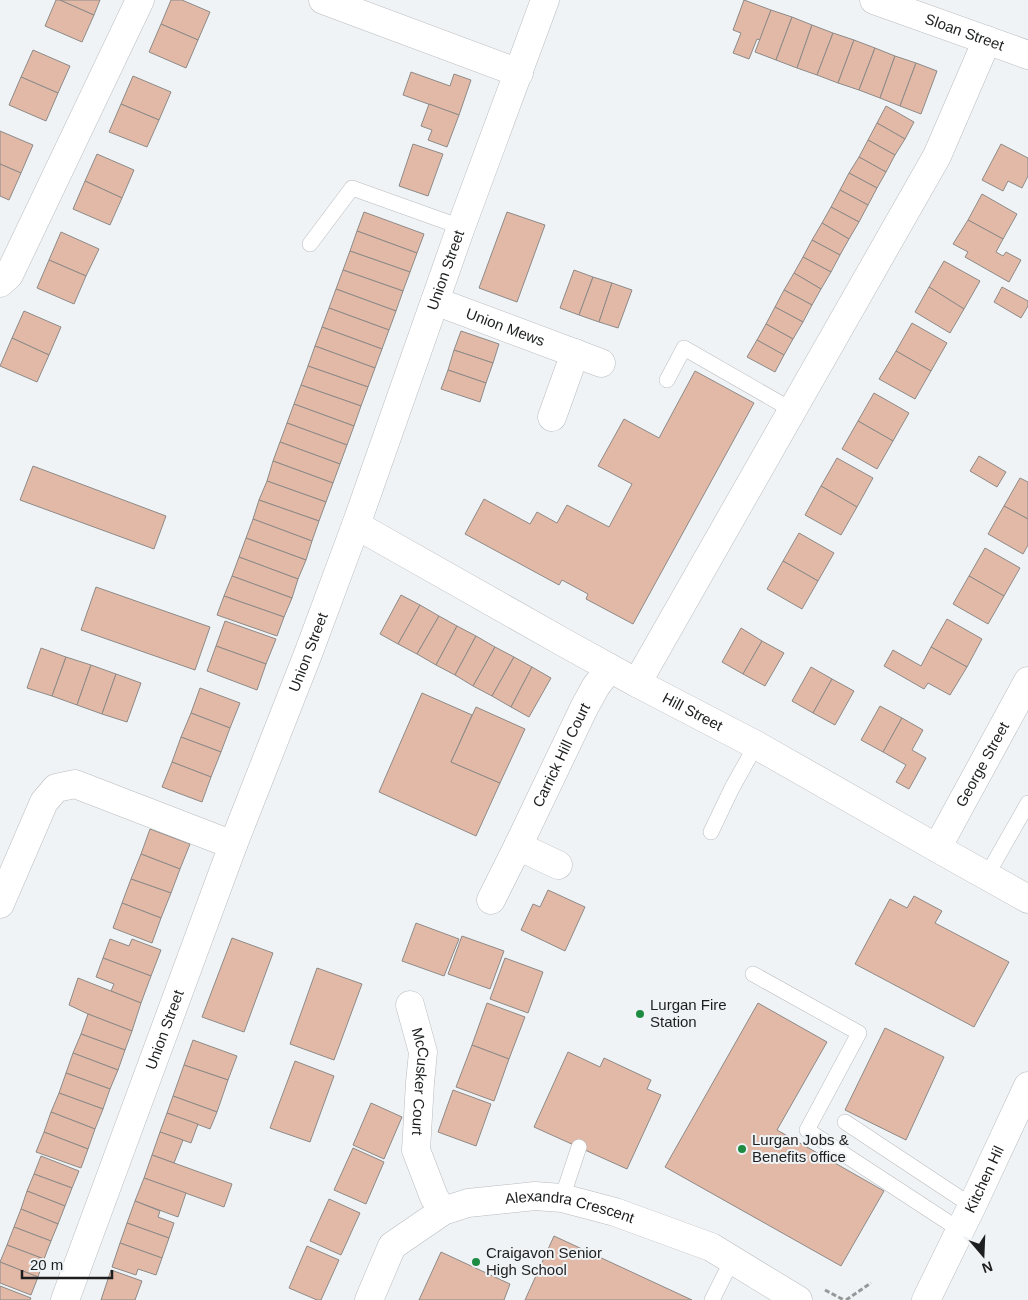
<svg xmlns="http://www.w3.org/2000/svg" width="1028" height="1300" font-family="Helvetica,sans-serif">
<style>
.building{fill:#e2b9a6;stroke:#8d8a88}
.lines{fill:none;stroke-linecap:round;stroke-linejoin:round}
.lane-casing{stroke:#b9bcbf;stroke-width:16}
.street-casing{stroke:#b9bcbf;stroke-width:29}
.secondary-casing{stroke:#b9bcbf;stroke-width:29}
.path{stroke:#969899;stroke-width:3;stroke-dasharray:5 2.5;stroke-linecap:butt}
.lane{stroke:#fff;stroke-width:15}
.street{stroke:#fff;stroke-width:28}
.secondary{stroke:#fff;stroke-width:28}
.poi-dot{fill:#1e8b43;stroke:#f0f3f5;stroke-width:2}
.labels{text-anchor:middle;stroke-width:4;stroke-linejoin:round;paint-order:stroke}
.street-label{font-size:15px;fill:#1d1e1f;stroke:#f0f3f5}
.poi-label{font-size:15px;fill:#1d1e1f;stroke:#f0f3f5;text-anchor:start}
</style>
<rect width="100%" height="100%" fill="#f0f3f5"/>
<g class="building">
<path d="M56 0H60L94 15 82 42 45 26Z"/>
<path d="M60 0H100L94 15Z"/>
<path d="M171 0H182L210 12 198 40 161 24Z"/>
<path d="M744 0 771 10 760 40 757 39 749 59 733 53 741 33 733 30Z"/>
<path d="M771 10 792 17 776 60 755 52Z"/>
<path d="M792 17 812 25 797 68 776 60Z"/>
<path d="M161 24 198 40 186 68 149 52Z"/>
<path d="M812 25 833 33 817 75 797 68Z"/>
<path d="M833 33 854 40 838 83 817 75Z"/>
<path d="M854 40 875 48 859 90 838 83Z"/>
<path d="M875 48 895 56 880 98 859 90Z"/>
<path d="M33 50 70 66 58 93 21 77Z"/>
<path d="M895 56 916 63 900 106 880 98Z"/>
<path d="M916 63 937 71 921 114 900 106Z"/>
<path d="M411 72 450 86 454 74 471 80 459 115 403 95Z"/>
<path d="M133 76 171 92 159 120 121 104Z"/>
<path d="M21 77 58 93 46 121 9 105Z"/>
<path d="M121 104 159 120 147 147 109 132Z"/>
<path d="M429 104 459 115 447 147 428 140 432 130 421 126Z"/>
<path d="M886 106 914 122 905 139 877 123Z"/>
<path d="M877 123 905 139 895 155 868 140Z"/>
<path d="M0 131 33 145 21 173 0 164Z"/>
<path d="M868 140 895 155 886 172 859 157Z"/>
<path d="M413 144 443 154 428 196 399 186Z"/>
<path d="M1001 144 1028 158V176L1022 188 1008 181 1003 191 982 180Z"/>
<path d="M97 154 134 170 122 198 85 181Z"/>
<path d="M859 157 886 172 877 188 849 173Z"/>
<path d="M0 164 21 173 9 200 0 196Z"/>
<path d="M849 173 877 188 868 205 840 190Z"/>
<path d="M85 181 122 198 110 225 73 209Z"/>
<path d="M840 190 868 205 859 222 831 207Z"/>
<path d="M982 194 1017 214 1003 239 968 220Z"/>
<path d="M831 207 859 222 849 239 822 223Z"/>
<path d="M364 212 424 234 417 253 357 231Z"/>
<path d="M507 212 545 225 517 302 479 288Z"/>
<path d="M968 220 1003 239 996 252 1003 256 1006 252 1021 260 1009 282 965 257 968 252 953 244Z"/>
<path d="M822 223 849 239 840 255 812 240Z"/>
<path d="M357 231 417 253 410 272 350 251Z"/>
<path d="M61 232 99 249 86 276 49 260Z"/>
<path d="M812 240 840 255 831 272 803 257Z"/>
<path d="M350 251 410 272 403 291 343 270Z"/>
<path d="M803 257 831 272 821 289 794 273Z"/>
<path d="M49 260 86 276 74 304 37 288Z"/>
<path d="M944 261 980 281 964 309 929 287Z"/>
<path d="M343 270 403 291 396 311 336 289Z"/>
<path d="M574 270 593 277 579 315 560 308Z"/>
<path d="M794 273 821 289 812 305 784 290Z"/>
<path d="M593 277 612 283 599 322 579 315Z"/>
<path d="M612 283 632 290 618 328 599 322Z"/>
<path d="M929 287 964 309 950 333 915 312Z"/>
<path d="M1002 287 1028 301V306L1021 318 994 302Z"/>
<path d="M336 289 396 311 389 330 329 308Z"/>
<path d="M784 290 812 305 803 322 775 307Z"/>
<path d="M775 307 803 322 793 339 766 324Z"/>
<path d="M329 308 389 330 382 349 322 327Z"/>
<path d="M24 311 61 327 49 355 12 338Z"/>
<path d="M912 323 947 343 931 371 896 351Z"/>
<path d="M766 324 793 339 784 355 757 340Z"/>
<path d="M322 327 382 349 375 368 315 346Z"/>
<path d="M461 331 499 344 493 363 454 350Z"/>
<path d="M12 338 49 355 37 382 0 366Z"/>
<path d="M757 340 784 355 775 372 747 357Z"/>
<path d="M315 346 375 368 368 387 308 366Z"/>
<path d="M454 350 493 363 486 383 448 370Z"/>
<path d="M896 351 931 371 915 399 879 379Z"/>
<path d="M308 366 368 387 361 406 301 385Z"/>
<path d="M448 370 486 383 480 402 441 389Z"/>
<path d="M695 371 754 403 633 624 586 599 588 594 562 580 559 585 465 534 484 499 530 524 537 512 557 523 567 505 609 527 632 484 598 466 624 419 659 438Z"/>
<path d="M301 385 361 406 354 426 294 404Z"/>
<path d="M874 393 909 413 893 441 858 421Z"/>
<path d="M294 404 354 426 347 445 287 423Z"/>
<path d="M858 421 893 441 877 469 842 449Z"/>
<path d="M287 423 347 445 340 464 280 442Z"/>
<path d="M280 442 340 464 333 483 273 461Z"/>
<path d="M979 456 1006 472 997 487 970 471Z"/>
<path d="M837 458 873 478 857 507 821 486Z"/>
<path d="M273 461 333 483 326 502 267 481Z"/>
<path d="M33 466 166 516 154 549 20 500Z"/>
<path d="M1020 478 1028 482V519L1004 506Z"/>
<path d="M267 481 326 502 319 521 259 500Z"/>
<path d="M821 486 857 507 841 535 805 515Z"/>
<path d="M259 500 319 521 312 541 253 519Z"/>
<path d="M1004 506 1028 519V545L1023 554 988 534Z"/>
<path d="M253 519 312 541 306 560 246 538Z"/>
<path d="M799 533 834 553 818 581 783 561Z"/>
<path d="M246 538 306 560 298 579 239 557Z"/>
<path d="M985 548 1020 568 1004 596 969 576Z"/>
<path d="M239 557 298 579 292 598 232 576Z"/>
<path d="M783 561 818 581 802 609 767 589Z"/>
<path d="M232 576 292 598 284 617 224 596Z"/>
<path d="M969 576 1004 596 988 624 953 604Z"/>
<path d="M96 587 210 627 195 670 81 630Z"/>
<path d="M401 595 420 605 398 644 380 634Z"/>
<path d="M224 596 284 617 277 636 217 615Z"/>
<path d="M420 605 439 616 417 654 398 644Z"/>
<path d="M439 616 457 626 436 665 417 654Z"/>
<path d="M947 619 982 639 967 667 931 647Z"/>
<path d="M225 621 276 639 266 664 216 646Z"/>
<path d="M457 626 476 636 455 675 436 665Z"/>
<path d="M741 628 762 641 743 674 722 662Z"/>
<path d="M476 636 495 647 473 686 455 675Z"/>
<path d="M762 641 784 653 765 686 743 674Z"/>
<path d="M216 646 266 664 257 690 207 671Z"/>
<path d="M495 647 514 657 492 696 473 686Z"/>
<path d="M931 647 967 667 950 695 928 683 924 689 884 666 893 650 921 666Z"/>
<path d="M41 648 66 657 52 696 27 688Z"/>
<path d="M66 657 91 665 77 705 52 696Z"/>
<path d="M514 657 532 667 511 707 492 696Z"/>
<path d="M91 665 116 674 102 714 77 705Z"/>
<path d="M532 667 551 678 529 717 511 707Z"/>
<path d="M811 667 832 679 813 713 792 701Z"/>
<path d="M116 674 141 683 127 722 102 714Z"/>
<path d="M832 679 854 691 835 725 813 713Z"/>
<path d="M200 688 240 703 230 728 191 713Z"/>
<path d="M422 693 472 715 451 762 500 783 476 836 379 792Z"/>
<path d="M880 706 902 718 883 752 861 740Z"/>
<path d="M476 707 525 729 500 783 451 762Z"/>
<path d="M191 713 230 728 221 752 181 737Z"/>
<path d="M902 718 923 730 912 750 926 758 909 789 896 782 906 765 883 752Z"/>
<path d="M181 737 221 752 211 777 172 762Z"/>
<path d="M172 762 211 777 202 802 162 787Z"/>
<path d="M150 829 190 844 180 869 141 854Z"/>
<path d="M141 854 180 869 171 893 131 879Z"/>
<path d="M131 879 171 893 161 918 122 903Z"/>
<path d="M548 890 585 907 565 951 521 930 533 904 540 907Z"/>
<path d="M914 896 942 911 935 923 1009 962 974 1027 855 964 890 899 907 908Z"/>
<path d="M122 903 161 918 152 943 113 928Z"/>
<path d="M416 923 459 939 444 976 402 961Z"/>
<path d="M462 936 504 951 490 989 448 974Z"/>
<path d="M232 938 273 953 244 1032 202 1017Z"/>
<path d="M110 939 129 946 132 939 161 950 151 976 103 958Z"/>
<path d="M103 958 151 976 141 1003 111 991 114 984 96 977Z"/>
<path d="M505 958 543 972 528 1013 490 999Z"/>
<path d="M317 968 362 984 334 1060 290 1044Z"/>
<path d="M78 978 141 1003 132 1031 88 1014 69 1005Z"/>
<path d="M487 1003 525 1017 509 1059 472 1045Z"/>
<path d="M758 1003 827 1042 777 1130 884 1191 841 1266 665 1167Z"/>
<path d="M88 1014 132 1031 125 1050 81 1034Z"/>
<path d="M885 1028 944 1057 906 1140 845 1110Z"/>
<path d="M81 1034 125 1050 118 1070 73 1053Z"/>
<path d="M193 1040 237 1056 228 1080 184 1065Z"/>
<path d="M472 1045 509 1059 494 1101 456 1087Z"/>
<path d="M568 1052 600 1067 604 1058 651 1080 647 1089 661 1095 627 1169 534 1127Z"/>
<path d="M73 1053 118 1070 110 1089 66 1073Z"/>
<path d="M295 1061 334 1076 310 1142 270 1128Z"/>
<path d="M184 1065 228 1080 217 1112 173 1096Z"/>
<path d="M66 1073 110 1089 103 1109 59 1093Z"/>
<path d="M453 1090 491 1104 476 1146 438 1132Z"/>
<path d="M59 1093 103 1109 95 1129 51 1112Z"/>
<path d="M173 1096 217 1112 210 1129 167 1113Z"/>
<path d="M371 1103 402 1117 384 1159 353 1145Z"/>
<path d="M51 1112 95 1129 88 1149 44 1132Z"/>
<path d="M167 1113 198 1124 191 1143 160 1132Z"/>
<path d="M44 1132 88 1149 81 1168 36 1152Z"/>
<path d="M160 1132 183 1140 174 1163 152 1155Z"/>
<path d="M353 1148 384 1162 366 1204 334 1190Z"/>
<path d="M152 1155 232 1184 224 1207 144 1178Z"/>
<path d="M41 1156 79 1171 72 1188 34 1174Z"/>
<path d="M34 1174 72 1188 65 1206 27 1191Z"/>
<path d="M144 1178 186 1193 178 1217 135 1201Z"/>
<path d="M27 1191 65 1206 58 1224 21 1209Z"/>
<path d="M329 1199 360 1213 341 1255 310 1241Z"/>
<path d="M135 1201 160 1211 158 1217 174 1223 169 1238 127 1223Z"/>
<path d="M21 1209 58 1224 51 1241 14 1227Z"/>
<path d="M127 1223 169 1238 162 1258 120 1243Z"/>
<path d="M14 1227 51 1241 44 1259 7 1245Z"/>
<path d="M554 1236 692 1300H525Z"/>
<path d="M120 1243 162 1258 156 1275 138 1269 136 1275 112 1267Z"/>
<path d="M7 1245 44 1259 38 1277 0 1262Z"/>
<path d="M307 1246 339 1260 321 1300H317L289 1288Z"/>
<path d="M441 1252 510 1284 504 1300H419Z"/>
<path d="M0 1262 38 1277 31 1295 0 1283Z"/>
<path d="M111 1270 142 1281 135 1300H101Z"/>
<path d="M0 1286 31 1298 30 1300H0Z"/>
</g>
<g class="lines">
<defs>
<g id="lane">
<path d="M310 244 352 188 461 227"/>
<path d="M667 380 684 348 792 410"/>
<path d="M711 832 732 788 756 745"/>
<path d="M987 875 1028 803"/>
<path d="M753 974 859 1033 807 1130 960 1230"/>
<path d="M845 1122 972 1206"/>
<path d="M562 1198 579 1147"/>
<path d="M712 1300 732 1260"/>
</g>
<g id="street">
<path d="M323 0 519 73"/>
<path d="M0 283 9 275 140 0"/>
<path id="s1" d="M435 301 601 363"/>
<path d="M552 417 575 353"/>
<path id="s2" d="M356 525 561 641 637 683 756 745 937 848 1028 899"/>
<path d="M637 683 937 156 987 40"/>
<path d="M518 846 558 865"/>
<path id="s3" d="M937 848 1028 681"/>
<path id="s4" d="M491 900 518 846 584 708 596 686 610 668"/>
<path d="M0 904 44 802 56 788 75 784 233 845"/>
<path id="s5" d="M410 1005 423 1052 420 1083 416 1150 434 1197 443 1211"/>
<path id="s6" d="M369 1300 392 1246 443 1211 468 1203 535 1196 562 1198 615 1212 711 1247 798 1300"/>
<path id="s7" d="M926 1300 972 1206 1028 1086"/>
</g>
<g id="secondary">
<path id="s8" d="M874 0 1028 55"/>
<path id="s9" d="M65 1300 233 845 308 654 356 525 461 227 545 0"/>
</g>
</defs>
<use href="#lane" class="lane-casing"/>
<use href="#street" class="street-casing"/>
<use href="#secondary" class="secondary-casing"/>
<g class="path">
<path d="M825 1290 844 1300"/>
<path d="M846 1300 871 1283"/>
</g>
<use href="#lane" class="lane"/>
<use href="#street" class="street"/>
<use href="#secondary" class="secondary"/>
</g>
<g class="poi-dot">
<circle cx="640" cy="1014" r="5"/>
<circle cx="742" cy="1149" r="5"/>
<circle cx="476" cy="1262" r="5"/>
</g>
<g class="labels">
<g class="street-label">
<text dy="5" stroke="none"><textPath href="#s8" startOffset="96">Sloan Street</textPath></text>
<text dy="5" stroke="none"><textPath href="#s9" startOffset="1098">Union Street</textPath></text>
<text dy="5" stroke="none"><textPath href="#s1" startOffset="75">Union Mews</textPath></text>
<text dy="5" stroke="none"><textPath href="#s9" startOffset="692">Union Street</textPath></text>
<text dy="5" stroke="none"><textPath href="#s2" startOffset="385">Hill Street</textPath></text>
<text dy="5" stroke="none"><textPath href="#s4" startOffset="161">Carrick Hill Court</textPath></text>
<text dy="5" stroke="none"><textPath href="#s3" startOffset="95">George Street</textPath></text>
<text dy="5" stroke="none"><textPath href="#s9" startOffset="288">Union Street</textPath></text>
<text dy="5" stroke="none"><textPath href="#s5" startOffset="78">McCusker Court</textPath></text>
<text dy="5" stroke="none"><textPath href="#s7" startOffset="134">Kitchen Hil</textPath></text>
<text dy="5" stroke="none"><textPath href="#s6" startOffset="250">Alexandra Crescent</textPath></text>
</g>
<g class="poi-label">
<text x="650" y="1010">Lurgan Fire<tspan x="650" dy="17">Station</tspan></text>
<text x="752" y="1145">Lurgan Jobs &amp;<tspan x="752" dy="17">Benefits office</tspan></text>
<text x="486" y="1258">Craigavon Senior<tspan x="486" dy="17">High School</tspan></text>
</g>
</g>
<g transform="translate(983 1255) rotate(161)" stroke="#f0f3f5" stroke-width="4" paint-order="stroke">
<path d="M0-4L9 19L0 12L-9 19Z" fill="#1d1e1f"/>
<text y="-8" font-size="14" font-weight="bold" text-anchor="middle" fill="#1d1e1f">N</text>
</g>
<path d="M22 1270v8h90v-8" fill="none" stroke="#1d1e1f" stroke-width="2.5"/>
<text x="30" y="1270" font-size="15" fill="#1d1e1f" stroke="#f0f3f5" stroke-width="4" paint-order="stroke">20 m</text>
</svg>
